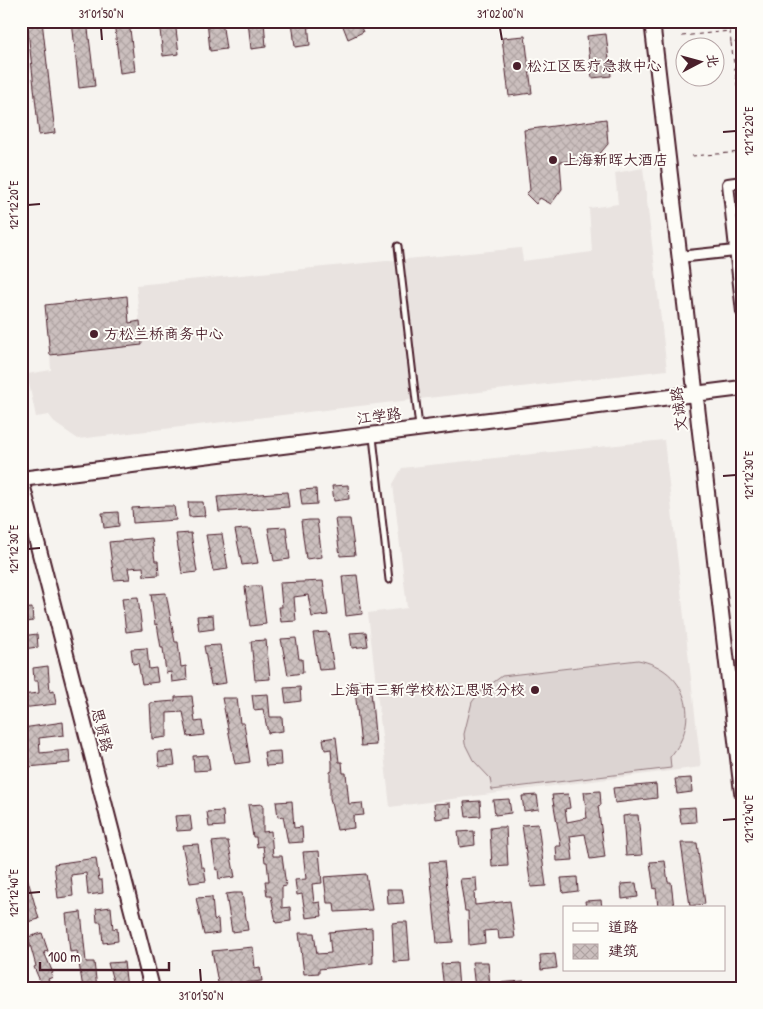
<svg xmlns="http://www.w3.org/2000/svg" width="763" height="1009" font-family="'Patrick Hand','LXGW WenKai TC',sans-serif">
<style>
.built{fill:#e9e3e0}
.pitch{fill:#dcd4d2;stroke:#937a7e}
.building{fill:url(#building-cross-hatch);stroke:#4a1f2b}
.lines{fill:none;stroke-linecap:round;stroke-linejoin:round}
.lane-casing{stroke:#4a1f2b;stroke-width:9}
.street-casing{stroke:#4a1f2b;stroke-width:14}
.secondary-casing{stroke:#4a1f2b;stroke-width:18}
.path{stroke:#4a1f2b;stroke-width:1;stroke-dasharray:4 4;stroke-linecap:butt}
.lane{stroke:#fdfcf7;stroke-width:5}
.street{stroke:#fdfcf7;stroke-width:10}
.secondary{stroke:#fdfcf7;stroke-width:14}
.ticks{fill:none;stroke:#4a1f2b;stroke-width:2}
.poi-dot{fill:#4a1f2b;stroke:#fdfcf7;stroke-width:2}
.labels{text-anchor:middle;stroke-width:4;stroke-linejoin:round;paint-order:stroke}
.poi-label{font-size:15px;fill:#4a1f2b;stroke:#fdfcf7;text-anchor:start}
.street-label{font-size:15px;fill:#4a1f2b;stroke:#fdfcf7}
.neatline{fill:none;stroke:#4a1f2b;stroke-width:2}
.ticks-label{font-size:12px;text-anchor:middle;fill:#4a1f2b}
</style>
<defs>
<pattern id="building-cross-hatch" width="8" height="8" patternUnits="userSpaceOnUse" patternTransform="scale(1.25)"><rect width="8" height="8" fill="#cbbfbe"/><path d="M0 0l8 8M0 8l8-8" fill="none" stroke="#b0a4a3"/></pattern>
</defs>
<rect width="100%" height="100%" fill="#f6f3ef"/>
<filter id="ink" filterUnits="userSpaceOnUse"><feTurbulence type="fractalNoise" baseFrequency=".02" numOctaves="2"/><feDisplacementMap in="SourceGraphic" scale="10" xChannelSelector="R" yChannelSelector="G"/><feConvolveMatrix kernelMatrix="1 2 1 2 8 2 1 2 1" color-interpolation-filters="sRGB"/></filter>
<g filter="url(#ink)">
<g class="built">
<path d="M643 168 667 370 78 439 56 424 49 415 36 417 27 374 51 370 50 355 142 345 136 285 521 248 523 261 592 252 589 208 618 204 615 173Z"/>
<path d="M664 440 701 767 390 807 368 613 407 608 393 484 402 468Z"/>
</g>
<path class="pitch" d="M638 660C687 669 702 720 670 757L671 768 492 790 490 778 473 760 465 744 464 734 472 702 479 693 502 676Z"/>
<g class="building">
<path d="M27 21H42L55 133 39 135Z"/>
<path d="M72 21H87L95 86 79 88Z"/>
<path d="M114 21H129L135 71 120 73Z"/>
<path d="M159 21H175L179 54 163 56Z"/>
<path d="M207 21H222L226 49 210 51Z"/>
<path d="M248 21H264L266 47 251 49Z"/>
<path d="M292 21H308L310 45 295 47Z"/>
<path d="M341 21H358L363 32 348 39Z"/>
<path d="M606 34 611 76 592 78 587 36Z"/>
<path d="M525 36 532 93 509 96 502 38Z"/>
<path d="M606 119 608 144 596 158 560 162 562 189 551 204 540 198 536 204 526 194 530 190 524 130Z"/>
<path d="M127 296 129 323 140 321 142 345 50 355 45 305Z"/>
<path d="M348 485 349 499 334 501 332 486Z"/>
<path d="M316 489 317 504 302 505 300 490Z"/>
<path d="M287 492 289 507 219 512 217 497Z"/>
<path d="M188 502H203L205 516 189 517Z"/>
<path d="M166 506H174L176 520 133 523 132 508Z"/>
<path d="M118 512 119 526 104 528 102 513Z"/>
<path d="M335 519H350L355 555 340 556Z"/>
<path d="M309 520H317L322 557 306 559 301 521Z"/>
<path d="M286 527 290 559 274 561 268 528Z"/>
<path d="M244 529H251L258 563 242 565 235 530Z"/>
<path d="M191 533 197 572 182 574 176 534Z"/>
<path d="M222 534 228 569 213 571 206 535Z"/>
<path d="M152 538 155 561H158L159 575 144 576 143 567 128 568 130 579 114 580 109 542Z"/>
<path d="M357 575 362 614 346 616 342 576Z"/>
<path d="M323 581 328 615 312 617 308 595 294 597 296 621 281 622 279 607H282L280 583Z"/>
<path d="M253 586H261L266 624 250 626 245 587Z"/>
<path d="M166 593 175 642H178L181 667 186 666 187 680 172 682 171 672 166 673 163 648H161L157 624 155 625 151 594Z"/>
<path d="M138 597 142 630 126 632 122 598Z"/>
<path d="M32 608 33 621 21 623V609Z"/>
<path d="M213 615 214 629 199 631 197 616Z"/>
<path d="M328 632 334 669 319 670 313 633Z"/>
<path d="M366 632 368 646 352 648 350 633Z"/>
<path d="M37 634 38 647 23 649 22 636Z"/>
<path d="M296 638 299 659H302L303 673 288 675 281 639Z"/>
<path d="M266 640 270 679 255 680 251 641Z"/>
<path d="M220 645 226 683 211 685 204 646Z"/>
<path d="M147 648 149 669 156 668 158 682 142 684 138 663 133 664 131 649Z"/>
<path d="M48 666 50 692 54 691 56 704 21 708V695L39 693 38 681H34L33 668Z"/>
<path d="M370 680 376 745 361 746 354 681Z"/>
<path d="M300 687 301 701 286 703 284 688Z"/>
<path d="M268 694 270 717H282L283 731 268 733 263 709 254 710 252 695Z"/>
<path d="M192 696 195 722 202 721 204 735 188 737 183 712 167 713V737L152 739 150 703 175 701V697Z"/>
<path d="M222 698H237L240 723H244L250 762 235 764Z"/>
<path d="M63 722 64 735 39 738 40 753 69 750 70 763 28 767 23 728Z"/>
<path d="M336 737 339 762H342L343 773H346L349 804 362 803 364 815 353 816 354 828 337 830 330 798V772L332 771V763L331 749 325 750 323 739Z"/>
<path d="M173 751 175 765 159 767 158 752Z"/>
<path d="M280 751 281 765 266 766 264 752Z"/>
<path d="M208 755 210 770 194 771 193 756Z"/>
<path d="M691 778 692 792 677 794 675 779Z"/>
<path d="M656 784 657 798 615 803 613 788Z"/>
<path d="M600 791 601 805 598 806 605 857 590 859 585 834 570 836 573 860 557 861 556 846H561L552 795 568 794 570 808 565 809 567 822 587 818 584 792Z"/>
<path d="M537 795 539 809 524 811 522 796Z"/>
<path d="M509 799 511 813 495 815 493 800Z"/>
<path d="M292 801 294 828 302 827 303 842 288 843 283 816 278 817 276 802Z"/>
<path d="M480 801 481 816 466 817 464 802Z"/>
<path d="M450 803 451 817 436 819 434 804Z"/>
<path d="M263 804V832L271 831 273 856H282L286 886 282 887V908L290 907 291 921 276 923 271 896H267L265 881H269L267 862H265L263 846 257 847 256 837H253L248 805Z"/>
<path d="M695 807 696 822 681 823 679 808Z"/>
<path d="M223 811 224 826 209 827 207 812Z"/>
<path d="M190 815 192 830 177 831 175 816Z"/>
<path d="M631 815H638L642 855 626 856 623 816Z"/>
<path d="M538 824 546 886 531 887 522 825Z"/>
<path d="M498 827H506L508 866 492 867 490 828Z"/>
<path d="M474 831 475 845 460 847 458 832Z"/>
<path d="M221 841H228L235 877 219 879 218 869 216 870 212 842Z"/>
<path d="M681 843H697L705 904 690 906Z"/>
<path d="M198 844 201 867H204L206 881 190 883 182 845Z"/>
<path d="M319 851 322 883 312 884 314 903 320 902 322 916 306 918 302 894 297 895 295 880 306 879 303 852Z"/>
<path d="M96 858 99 880H102L103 893 88 895 86 873 71 875 73 896 58 898 54 864Z"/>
<path d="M444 861 453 942 437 943 429 862Z"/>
<path d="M665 861 668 882H671L674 908H658L656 888 654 889 652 877 650 862Z"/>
<path d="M21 863H23L39 919 24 923 21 913Z"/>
<path d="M366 874 372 910 335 912 334 903H327L324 877Z"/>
<path d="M577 877 578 891 563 893 561 878Z"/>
<path d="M476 878 477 892H474L475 905 510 901 515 938 499 939 498 930 484 931 485 943 469 945 468 911H465L460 879Z"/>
<path d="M636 883 638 897 622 899 621 884Z"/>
<path d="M387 889H402L404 903 388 904Z"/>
<path d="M234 893H242L248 930 232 932 226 894Z"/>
<path d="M212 897 214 920 218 919 219 933 204 935 196 898Z"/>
<path d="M601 900 602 908H586L585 901Z"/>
<path d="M111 907 113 929 117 928 118 941 103 943 101 922H97L96 909Z"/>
<path d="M81 912 86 962H94L97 988H83L77 951 70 952 66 914Z"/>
<path d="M400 922H407L410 961 394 962 392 923Z"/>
<path d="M372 928 373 963 319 969V973L304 974 299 933H314L317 954 331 953 329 932Z"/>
<path d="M42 933 48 951 44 952 53 973 51 974 53 977 48 979 52 988H43L34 967 36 966 28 937Z"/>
<path d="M253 947 255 968 260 967 262 981 234 984 235 988H219L212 951Z"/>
<path d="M555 954 557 968 541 970 540 955Z"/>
<path d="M124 962 127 988H115L108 963Z"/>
<path d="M472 962H488L490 988H475Z"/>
<path d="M457 963 459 988H444L441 964Z"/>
<path d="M524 981 525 988H496V983Z"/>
</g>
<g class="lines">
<defs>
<g id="lane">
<path d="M398 246 419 427"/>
<path d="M373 437 389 580"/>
</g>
<g id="street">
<path d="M742 182 728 184 742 312"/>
<path d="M679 257 735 251"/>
</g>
<g id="secondary">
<path d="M652 21 742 792"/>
<path d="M21 479 742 388"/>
<path d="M21 480 152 988"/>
</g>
</defs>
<use href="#lane" class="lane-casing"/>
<use href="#street" class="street-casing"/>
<use href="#secondary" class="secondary-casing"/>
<g class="path">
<path d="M682 36 730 31 731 43 742 41"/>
<path d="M731 43 742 119"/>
<path d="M735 69 742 68"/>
<path d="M692 156 742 152"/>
</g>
<use href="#lane" class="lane"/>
<use href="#street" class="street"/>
<use href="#secondary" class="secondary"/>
</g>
</g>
<path class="ticks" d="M101 28 102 40M500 28 502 40M723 132 736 131M28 205 40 204M723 476 736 475M28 549 40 548M723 820 736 819M28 893 40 892M200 969 201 982"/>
<g class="poi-dot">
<circle cx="517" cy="66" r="5"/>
<circle cx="553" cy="160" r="5"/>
<circle cx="94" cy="334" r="5"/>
<circle cx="535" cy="690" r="5"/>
</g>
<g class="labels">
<g class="poi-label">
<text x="527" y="71">松江区医疗急救中心</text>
<text x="563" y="165">上海新晖大酒店</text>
<text x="104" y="339">方松兰桥商务中心</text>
<text x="525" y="695" text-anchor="end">上海市三新学校松江思贤分校</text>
</g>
<g class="street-label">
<text transform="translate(679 409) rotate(-97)" y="5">文诚路</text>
<text transform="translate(379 416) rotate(-7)" y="5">江学路</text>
<text transform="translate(102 730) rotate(76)" y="5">思贤路</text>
</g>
</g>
<rect width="763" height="1009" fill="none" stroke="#fdfcf7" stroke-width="55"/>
<rect x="563" y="906" width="162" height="65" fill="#fdfcf7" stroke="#b5a4a5"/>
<rect x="573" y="923" width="25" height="8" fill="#fdfcf7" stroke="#b5a4a5"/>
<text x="608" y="932" font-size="15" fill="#4a1f2b">道路</text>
<rect x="573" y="944" width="25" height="15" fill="url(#building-cross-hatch)" stroke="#b5a4a5"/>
<text x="608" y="956" font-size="15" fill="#4a1f2b">建筑</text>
<g transform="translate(700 62) rotate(84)"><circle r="24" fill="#fdfcf7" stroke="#b5a4a5"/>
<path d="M0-4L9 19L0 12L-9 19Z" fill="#4a1f2b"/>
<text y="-8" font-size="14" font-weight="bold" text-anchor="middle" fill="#4a1f2b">北</text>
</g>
<path d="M40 962v8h129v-8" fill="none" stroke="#4a1f2b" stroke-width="2.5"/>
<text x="48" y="962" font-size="15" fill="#4a1f2b" stroke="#fdfcf7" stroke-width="4" paint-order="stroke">100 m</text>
<rect x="28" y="28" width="708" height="954" class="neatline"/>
<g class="ticks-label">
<text x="101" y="18">31°01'50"N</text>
<text x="500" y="18">31°02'00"N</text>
<text transform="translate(749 131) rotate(-90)" y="4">121°12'20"E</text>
<text transform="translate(14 205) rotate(-90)" y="4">121°12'20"E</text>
<text transform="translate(749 475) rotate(-90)" y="4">121°12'30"E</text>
<text transform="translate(14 549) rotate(-90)" y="4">121°12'30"E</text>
<text transform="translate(749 819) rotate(-90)" y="4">121°12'40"E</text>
<text transform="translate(14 893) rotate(-90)" y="4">121°12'40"E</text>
<text x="201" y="1000">31°01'50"N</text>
</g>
</svg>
